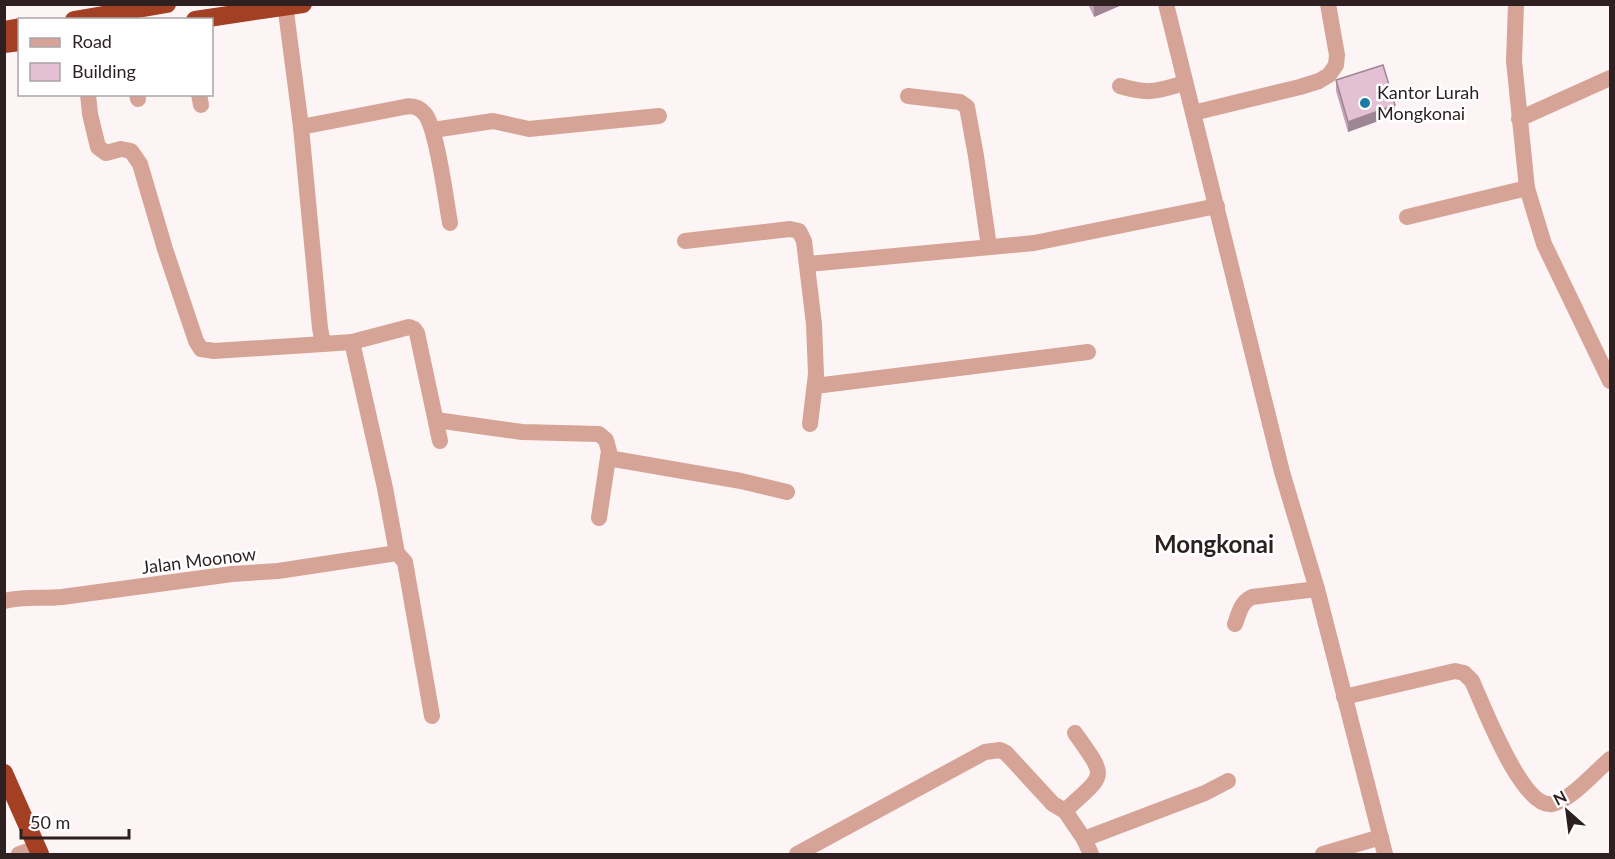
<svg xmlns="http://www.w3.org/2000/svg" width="1615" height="859" font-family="Lato,sans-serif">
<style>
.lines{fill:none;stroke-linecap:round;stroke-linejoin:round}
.street{stroke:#d6a496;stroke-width:16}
.highway{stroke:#a33f23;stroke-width:18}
.wall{fill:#c3a5b6}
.shaded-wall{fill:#9f8694}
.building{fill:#e3c0d4;stroke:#9f8694;stroke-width:1.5}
.poi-dot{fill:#1a7ba7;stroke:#fff;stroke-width:2}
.labels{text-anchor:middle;stroke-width:5;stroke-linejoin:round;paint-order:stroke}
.poi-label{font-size:18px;fill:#2e1f21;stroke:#fff;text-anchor:start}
.street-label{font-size:18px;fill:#2e1f21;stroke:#fff}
.district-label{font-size:24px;font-weight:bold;fill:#2e1f21;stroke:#fff}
</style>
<rect width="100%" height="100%" fill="#fdf4f5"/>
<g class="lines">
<g class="street">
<path d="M285 4 301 127 320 328 323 344 352 342 409 327 414 329 417 333 440 441"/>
<path d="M1166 4 1282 472 1317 589 1385 854"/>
<path d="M1516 4 1514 61 1527 188 1544 244 1610 381"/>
<path d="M1120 86C1150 95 1156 91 1185 83"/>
<path d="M88 94 90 114 98 147 106 153 121 149 131 151 140 164 165 249 196 341 201 349 214 351 323 344"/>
<path d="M137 94 138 99"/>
<path d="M199 94 201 105"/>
<path d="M908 96 960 102 967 107 976 156 989 247"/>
<path d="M1193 113 1300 87 1319 81 1329 75 1336 65 1337 55 1328 4"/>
<path d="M1519 119 1610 78"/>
<path d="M301 127 404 107C413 105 419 107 425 114 437 129 446 201 450 223"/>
<path d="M433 130 493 121 529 129 659 116"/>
<path d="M1407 217 1527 188"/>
<path d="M685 241 790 229 799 231 804 241 814 324 816 374 810 424"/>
<path d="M808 264 1034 243 1217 206"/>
<path d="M352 342 385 488 397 553 405 562 432 716"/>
<path d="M815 386 1088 352"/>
<path d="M436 420 522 432 599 434 606 440 609 451 599 518"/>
<path d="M608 458 741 481 787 492"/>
<path d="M4 601C23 596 43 599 62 597L232 574 278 571 397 553"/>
<path d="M1235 624C1239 613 1241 602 1252 597L1317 589"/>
<path d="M1344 697 1455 671 1464 673 1472 681C1483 705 1522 809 1552 804 1570 801 1596 771 1610 759"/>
<path d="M1065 811C1106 772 1108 780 1075 733"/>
<path d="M1084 839 1205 793 1228 781"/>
<path d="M19 854 37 848"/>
<path d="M797 854 985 752 1000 750 1006 753 1053 804 1065 811 1084 839 1091 854"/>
<path d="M1323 854 1381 837"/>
</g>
<g class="highway">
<path d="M74 20 167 4"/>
<path d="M195 20 303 4"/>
<path d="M4 30 20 27"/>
<path d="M4 44 20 42"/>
<path d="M4 773 40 854"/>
</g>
</g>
<g class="wall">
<path d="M1088 4H1124L1094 17Z"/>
<path d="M1336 80 1395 115 1348 132 1336 91Z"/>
</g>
<g class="shaded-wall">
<path d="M1094 4H1124L1094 17Z"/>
<path d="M1395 105V115L1348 132V122Z"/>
</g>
<path class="building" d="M1383 65 1395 105 1348 122 1336 80Z"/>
<circle class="poi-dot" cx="1365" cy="103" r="6"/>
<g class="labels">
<g class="poi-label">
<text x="1377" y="99">Kantor Lurah<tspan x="1377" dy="21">Mongkonai</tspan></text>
</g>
<g class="street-label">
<text transform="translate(199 561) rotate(-7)" y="6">Jalan Moonow</text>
</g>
<g class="district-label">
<text x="1214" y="553">Mongkonai</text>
</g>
</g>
<rect width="1615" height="859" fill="none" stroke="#2e1f21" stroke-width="12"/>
<rect x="18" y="18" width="195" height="78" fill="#ffffff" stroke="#aba5a6" stroke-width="1.5"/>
<rect x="30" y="38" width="30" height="9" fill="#d6a496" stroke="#aba5a6" stroke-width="1.5"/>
<text x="72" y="48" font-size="18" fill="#2e1f21">Road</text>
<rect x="30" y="63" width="30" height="18" fill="#e3c0d4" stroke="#aba5a6" stroke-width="1.5"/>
<text x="72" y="78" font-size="18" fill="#2e1f21">Building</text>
<g transform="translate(1567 811) rotate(332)" stroke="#ffffff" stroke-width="4.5" paint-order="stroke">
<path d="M0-4.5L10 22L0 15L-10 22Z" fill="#2e1f21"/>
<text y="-9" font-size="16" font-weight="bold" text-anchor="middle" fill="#2e1f21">N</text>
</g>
<path d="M21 829v9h108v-9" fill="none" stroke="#2e1f21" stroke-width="3"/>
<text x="30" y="829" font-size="18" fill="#2e1f21" stroke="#ffffff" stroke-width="4.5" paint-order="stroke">50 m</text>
</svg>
